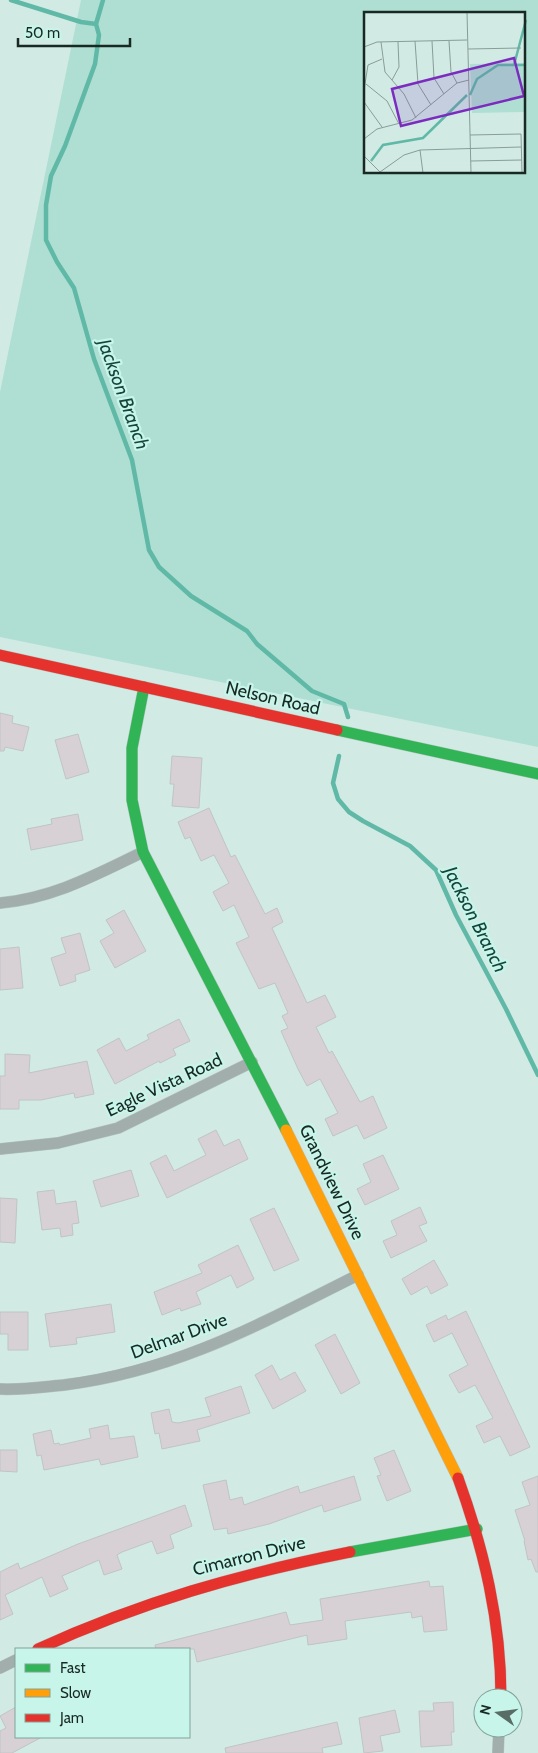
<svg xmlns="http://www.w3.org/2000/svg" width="538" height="1753" font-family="Cabin,sans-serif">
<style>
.green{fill:#afdfd2;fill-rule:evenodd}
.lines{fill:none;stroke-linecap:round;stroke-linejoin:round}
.stream{stroke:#60b9a7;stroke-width:4.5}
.building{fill:#d7d1d5;stroke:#c0c4c4}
.street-casing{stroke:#b3c6c1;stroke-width:12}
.fast-casing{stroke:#b3c6c1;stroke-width:12}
.slow-casing{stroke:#b3c6c1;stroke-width:12}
.jam-casing{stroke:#b3c6c1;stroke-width:12}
.street{stroke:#a2aeab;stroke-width:11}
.fast{stroke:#30b455;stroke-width:11}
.slow{stroke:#ff9f0a;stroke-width:11}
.jam{stroke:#e5322d;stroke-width:11}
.labels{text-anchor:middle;stroke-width:4.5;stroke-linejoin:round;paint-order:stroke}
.street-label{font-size:18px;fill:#182924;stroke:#c8f5e9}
.water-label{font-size:19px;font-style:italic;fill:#15463c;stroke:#c8f5e9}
.inset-river{fill:none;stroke:#60b9a7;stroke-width:2.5}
.inset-road{fill:none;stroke:#889d97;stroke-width:1}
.view{fill:#7b2cbf;fill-opacity:0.15;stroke:#7b2cbf;stroke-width:2.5}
.inset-edge{fill:none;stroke:#182924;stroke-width:2.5}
</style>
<rect width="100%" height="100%" fill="#d2eae4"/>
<path class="green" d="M81 0H538V747L0 637V392ZM366 14H524V172H366Z"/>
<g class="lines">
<g class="stream">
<path d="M11 0 81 22 96 24"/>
<path d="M103 0 96 24 99 35 95 64 65 146 51 176 46 205V240L57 262 74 288 94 359 132 460 149 550 159 567 191 596 247 631 257 644 312 691 344 704 348 717"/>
<path d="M339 756 333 783 338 799 349 812 363 821 410 846 436 870 456 915 506 1009 538 1075"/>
</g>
</g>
<g class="building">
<path d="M0 713 13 716 12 723 29 727 23 751 5 747 4 751H0Z"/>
<path d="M78 734 89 772 66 779 55 740Z"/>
<path d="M172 756 202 758 199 808 172 806 174 784H170Z"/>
<path d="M209 808 231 857 235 855 265 914 277 908 283 922 272 928 307 1003 325 995 336 1017 316 1027 329 1053 332 1051 360 1102 373 1096 387 1128 364 1139 357 1125 333 1136 325 1119 338 1113 320 1079 307 1086 298 1069 281 1031 288 1028 282 1016 288 1013 275 983 259 989 236 943 249 937 234 905 223 911 213 892 229 883 214 855 201 861 190 837 185 839 178 822Z"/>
<path d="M78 814 83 840 31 850 27 829 52 824 51 819Z"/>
<path d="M124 910 146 951 115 968 100 941 114 933 106 920Z"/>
<path d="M80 933 90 970 75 975 76 981 60 986 51 958 66 953 61 938Z"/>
<path d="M19 947 23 988 0 990V949Z"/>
<path d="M179 1019 190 1041 173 1049 176 1055 160 1063 159 1061 115 1084 97 1050 119 1038 126 1051 149 1039 147 1035Z"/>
<path d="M5 1054 30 1055 29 1073 87 1061 94 1094 75 1098 74 1093 41 1100H19V1109H0V1076H5Z"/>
<path d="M216 1130 224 1146 239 1139 248 1159 167 1198 150 1163 166 1155 174 1171 206 1155 198 1139Z"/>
<path d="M383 1155 399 1189 365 1205 357 1189 371 1182 363 1164Z"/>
<path d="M131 1170 139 1196 101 1207 93 1181Z"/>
<path d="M54 1190 56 1204 76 1201 79 1223 72 1224 73 1235 61 1237 60 1228 42 1230 37 1192Z"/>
<path d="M0 1198 17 1199 15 1243 0 1242Z"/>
<path d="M420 1207 427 1223 419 1226 427 1241 391 1258 383 1241 397 1235 391 1221Z"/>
<path d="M274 1208 299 1260 274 1271 250 1219Z"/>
<path d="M238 1245 254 1279 237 1288 231 1275 196 1292 201 1304 181 1311 180 1308 162 1315 154 1292 202 1273 198 1265Z"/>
<path d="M434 1260 448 1285 431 1294 427 1286 411 1295 402 1279Z"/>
<path d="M111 1304 115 1332 76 1338 77 1344 50 1347 45 1314Z"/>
<path d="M466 1311 530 1447 510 1456 500 1436 484 1443 476 1426 493 1418 475 1385 459 1393 449 1375 468 1365 452 1333 434 1342 426 1325 446 1315 448 1320Z"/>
<path d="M0 1312H28V1350H8V1334H0Z"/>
<path d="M335 1334 360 1383 341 1394 315 1345Z"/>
<path d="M272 1365 280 1380 295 1372 306 1391 273 1409 255 1375Z"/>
<path d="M241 1386 250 1413 197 1430 200 1441 162 1449 159 1433 155 1434 151 1413 169 1409 172 1422 178 1423 211 1416 205 1398Z"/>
<path d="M108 1425 110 1439 134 1436 138 1457 101 1465 99 1459 44 1470 41 1455 37 1456 33 1434 51 1430 54 1444 59 1443 60 1445 91 1438 89 1429Z"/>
<path d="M0 1450H17V1472L0 1471Z"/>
<path d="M394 1450 411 1491 387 1501 377 1476 381 1475 374 1458Z"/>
<path d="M354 1476 361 1500 324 1512 322 1505 269 1524 228 1534 227 1528 214 1530 203 1485 226 1480 230 1500 242 1497 244 1505 298 1486 300 1493Z"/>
<path d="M538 1476V1572H536L531 1559 528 1560 524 1541H525L515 1510 530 1505 522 1482Z"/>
<path d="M185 1505 192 1526 170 1535 174 1548 157 1554 152 1541 122 1552 117 1555 122 1569 104 1575 99 1560 62 1576 68 1589 50 1597 42 1577 5 1595 13 1614 0 1620V1572L18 1563 20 1569 78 1544Z"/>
<path d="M429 1581 430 1587 443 1586 447 1630 424 1632 422 1616 412 1618 411 1612 345 1621 347 1639 308 1645 307 1635 197 1662 194 1649H156L155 1645 286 1612 290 1625 323 1620 320 1599Z"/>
<path d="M453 1702 454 1732H451L452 1745 421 1747 419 1711H434L433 1703Z"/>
<path d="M16 1707V1737H42L12 1753H0V1731L6 1728 0 1716Z"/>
<path d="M395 1710 400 1732 380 1736 383 1751 364 1753 359 1718Z"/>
<path d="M337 1722 342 1744 322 1748 323 1753H226L225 1748Z"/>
</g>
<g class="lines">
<defs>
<g id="street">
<path d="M0 903C54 898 95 875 143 852"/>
<path d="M0 1149 58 1143 118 1128 252 1062"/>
<path d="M0 1389C22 1390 43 1387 64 1385 176 1371 260 1324 358 1275"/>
<path d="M0 1668 16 1660"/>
<path d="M498 1753 499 1728"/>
</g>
<g id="fast">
<path d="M144 687 132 748V800L143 852 286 1130"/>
<path d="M337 730 538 774"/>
<path d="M350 1552 477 1529"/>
</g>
<path id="slow" d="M286 1130 458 1478"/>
<g id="jam">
<path d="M0 655 337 730"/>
<path d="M458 1478C484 1550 501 1621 501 1698"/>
<path d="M38 1649C141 1602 239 1574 350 1552"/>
</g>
</defs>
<use href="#street" class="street-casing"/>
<use href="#fast" class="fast-casing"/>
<use href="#slow" class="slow-casing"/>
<use href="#jam" class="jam-casing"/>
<use href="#street" class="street"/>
<use href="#fast" class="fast"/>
<use href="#slow" class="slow"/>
<use href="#jam" class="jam"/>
</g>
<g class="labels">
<g class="street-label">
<text transform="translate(273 698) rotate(13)" y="6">Nelson Road</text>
<text transform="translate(164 1085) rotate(-25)" y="6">Eagle Vista Road</text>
<text transform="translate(332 1182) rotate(64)" y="6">Grandview Drive</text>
<text transform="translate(179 1336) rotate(-20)" y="6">Delmar Drive</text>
<text transform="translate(249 1556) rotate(-14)" y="6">Cimarron Drive</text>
</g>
<g class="water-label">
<text transform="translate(124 394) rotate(70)" y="7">Jackson Branch</text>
<text transform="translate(476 919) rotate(63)" y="7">Jackson Branch</text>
</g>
</g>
<g transform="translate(364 12)">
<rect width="161" height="161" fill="#d2eae4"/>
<path d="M161 51V100L108 101 106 52Z" fill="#afdfd2"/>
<path class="inset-river" d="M150 53 162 8M106 83 113 67 134 53H162M7 149 19 133 59 126 103 83"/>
<path class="inset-road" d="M103 0 107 161M51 29 54 72 67 93M68 29 70 66 80 82M85 29 87 60 93 71M17 30 21 60 40 82 52 106M0 35 13 30 103 28M104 37 157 36M28 68 35 55 34 30M2 72 23 89 35 112M0 78 4 53 18 47M0 90 18 115M106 123 157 122 158 161M0 127 13 117 48 108 93 71 105 68M56 138 59 161M0 144 17 161M107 149 158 148M16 160 40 143 56 138 157 135"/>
<path class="view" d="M150 46 160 84 37 114 28 77Z"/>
<rect width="161" height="161" class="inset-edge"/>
</g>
<rect x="15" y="1648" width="175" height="90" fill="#c8f5e9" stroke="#82a39a"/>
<rect x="25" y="1664" width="25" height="8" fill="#30b455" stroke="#82a39a"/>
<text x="60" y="1673" font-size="15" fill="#182924">Fast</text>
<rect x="25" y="1689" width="25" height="8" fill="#ff9f0a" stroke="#82a39a"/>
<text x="60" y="1698" font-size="15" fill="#182924">Slow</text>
<rect x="25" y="1714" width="25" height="8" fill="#e5322d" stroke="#82a39a"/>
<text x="60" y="1723" font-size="15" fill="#182924">Jam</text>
<g transform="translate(498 1713) rotate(284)"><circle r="24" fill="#c8f5e9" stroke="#82a39a"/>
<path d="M0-4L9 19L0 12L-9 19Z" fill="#596d67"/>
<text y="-8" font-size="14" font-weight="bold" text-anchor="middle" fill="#182924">N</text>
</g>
<path d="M18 38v8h112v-8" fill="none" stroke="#182924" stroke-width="2.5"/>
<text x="25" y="38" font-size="15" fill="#182924" stroke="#c8f5e9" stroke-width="4" paint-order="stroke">50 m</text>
</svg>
